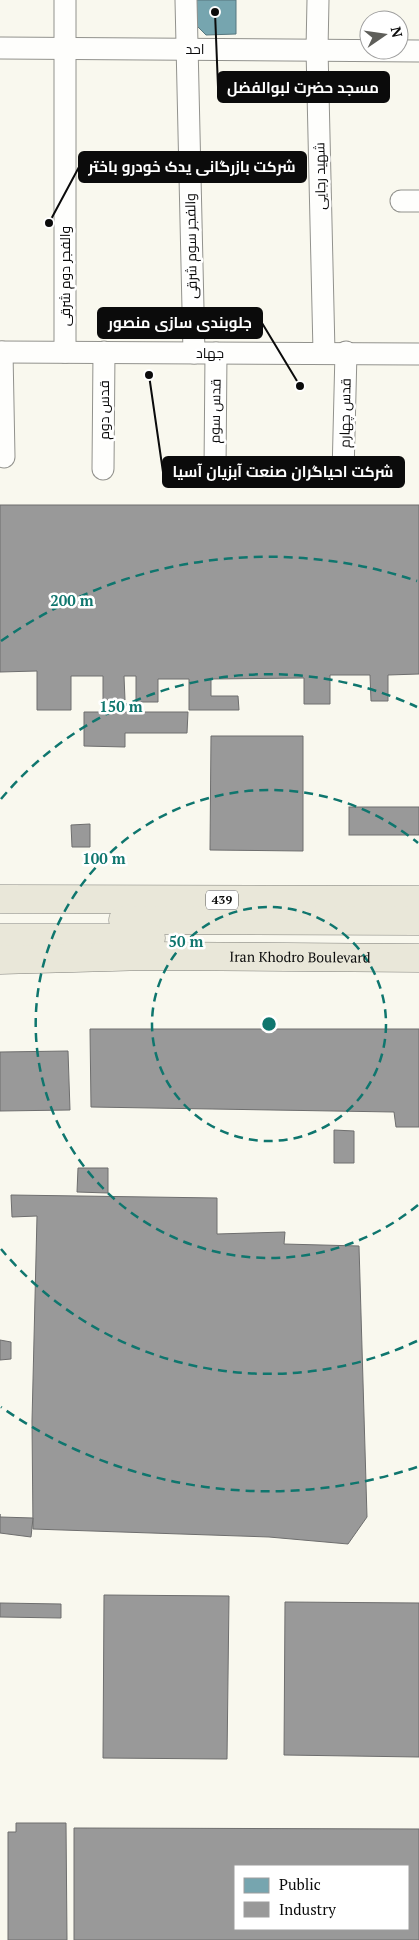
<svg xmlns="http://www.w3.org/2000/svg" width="419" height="1940" font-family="'PT Serif',Cairo,serif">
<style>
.public{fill:#76a5af;stroke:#56777e}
.industry{fill:#999;stroke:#6e6e6e;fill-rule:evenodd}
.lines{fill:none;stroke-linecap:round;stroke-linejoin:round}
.minor-casing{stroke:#92928d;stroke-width:23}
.major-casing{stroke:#7f7f7a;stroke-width:29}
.minor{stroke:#fefefc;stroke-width:21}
.major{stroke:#e9e7d9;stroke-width:28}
.ring{fill:none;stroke:#0f766e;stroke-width:2.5;stroke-dasharray:9 6}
.labels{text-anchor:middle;stroke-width:5;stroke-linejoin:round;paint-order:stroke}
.shield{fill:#fff;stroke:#545454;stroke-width:1}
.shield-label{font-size:12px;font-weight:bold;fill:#0b0b0b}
.street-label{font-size:14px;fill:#0b0b0b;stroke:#fff}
.centre{fill:#0f766e;stroke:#fff;stroke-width:2.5}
.ring-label{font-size:15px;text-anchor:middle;font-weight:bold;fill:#0f766e;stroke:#fff;stroke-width:5;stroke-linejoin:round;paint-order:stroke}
.leader{fill:none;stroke:#0b0b0b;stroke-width:2}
.callout-dot{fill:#0b0b0b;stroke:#fff;stroke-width:2}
.callout{fill:#0b0b0b;stroke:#0b0b0b;stroke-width:2}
.callout-label{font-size:15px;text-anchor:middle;font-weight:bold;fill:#fff}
</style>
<rect width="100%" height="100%" fill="#f9f8ee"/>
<path class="public" d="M194 0H236V34L206 35 195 24Z"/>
<g class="industry">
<path d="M0 505H419V674L388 675V701H371L370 675H330V704H304V678L211 679V696H238L239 710H189V679H158V702H136V676H124L125 700H103V676H71V710H37V671L0 672Z"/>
<path d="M84 712H188L187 733H125V747L84 746Z"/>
<path d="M211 736H303V851L210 850Z"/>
<rect x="349" y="807" width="70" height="28"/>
<path d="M90 824V847H72L71 825Z"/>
<path d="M90 1029H419V1127H396L394 1112 91 1107Z"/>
<path d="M68 1051 70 1110 0 1111V1052Z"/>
<path d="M334 1130 354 1131V1163H334Z"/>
<path d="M78 1168H108V1193L77 1192Z"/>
<path d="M11 1195 217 1198V1234L285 1232 284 1244 359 1246 367 1517 348 1544 269 1537 33 1529 32 1421 37 1216 12 1217Z"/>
<path d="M0 1340 11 1342V1359L0 1360Z"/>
<path d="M0 1514V1517L33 1518 31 1537 0 1533Z"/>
<path d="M104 1595 229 1596 227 1759 103 1758Z"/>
<path d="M285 1602 419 1603V1757L284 1755Z"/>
<path d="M0 1603 61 1604V1618L0 1617Z"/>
<path d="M16 1823H66L67 1940H8V1832H16Z"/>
<path d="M74 1828 419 1829V1940H74ZM235 1866H408V1929H235Z"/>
</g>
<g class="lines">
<defs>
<g id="minor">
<path d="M186 0 194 353"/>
<path d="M318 0 317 49 324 352"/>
<path d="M0 48 419 51"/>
<path d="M401 201H419"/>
<path d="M0 352 419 354"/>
<path d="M2 352 4 457"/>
<path d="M65 352V0"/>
<path d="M103 469 104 352"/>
<path d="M215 470 216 353"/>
<path d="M343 474 346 352"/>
</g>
<g id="major">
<path d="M0 899 419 900"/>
<path d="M123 920 419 921"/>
<path d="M0 938H151"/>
<path id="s1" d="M0 960 148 956 419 958"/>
</g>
</defs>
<use href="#minor" class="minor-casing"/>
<use href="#major" class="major-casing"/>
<use href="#minor" class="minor"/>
<use href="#major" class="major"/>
</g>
<g class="ring">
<circle cx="269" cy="1024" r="117"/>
<path d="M418 1205A234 234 0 1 1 418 843"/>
<path d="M417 1341A350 350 0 0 1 1 1249M1 799A350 350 0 0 1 417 707"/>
<path d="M417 1467A467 467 0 0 1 1 1407M1 641A467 467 0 0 1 417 581"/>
</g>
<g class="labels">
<rect class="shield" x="206" y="890.5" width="32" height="19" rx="4"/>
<g class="shield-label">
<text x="222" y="904">439</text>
</g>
<g class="street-label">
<text x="195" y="54">احد</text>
<text transform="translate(320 176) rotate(-91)" y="5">شهید رجایی</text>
<text transform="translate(191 246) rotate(-91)" y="5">والفجر سوم شرقی</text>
<text transform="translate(65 276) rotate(-90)" y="5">والفجر دوم شرقی</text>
<text x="210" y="358">جهاد</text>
<text transform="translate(104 410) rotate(-90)" y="5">قدس دوم</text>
<text transform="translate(215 411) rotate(-89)" y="5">قدس سوم</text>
<text transform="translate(345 413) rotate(-89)" y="5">قدس چهارم</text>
<text dy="5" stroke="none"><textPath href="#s1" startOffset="300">Iran Khodro Boulevard</textPath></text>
</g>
</g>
<circle cx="269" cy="1024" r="8" class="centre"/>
<g class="ring-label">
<text x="72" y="606">200 m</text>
<text x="121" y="712">150 m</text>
<text x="104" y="864">100 m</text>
<text x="186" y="947">50 m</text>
</g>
<path class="leader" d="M215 12L218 87M49 223L79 167M300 386L262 323M149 375L163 472"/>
<g class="callout-dot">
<circle cx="215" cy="12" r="5"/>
<circle cx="49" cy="223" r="5"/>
<circle cx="300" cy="386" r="5"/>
<circle cx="149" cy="375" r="5"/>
</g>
<g class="callout">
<rect x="218" y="72" width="171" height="30" rx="5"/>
<rect x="79" y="152" width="227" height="30" rx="5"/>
<rect x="98" y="308" width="164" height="30" rx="5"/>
<rect x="163" y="457" width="241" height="30" rx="5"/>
</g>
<g class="callout-label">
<text x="303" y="93">مسجد حضرت لبوالفضل</text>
<text x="192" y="172">شرکت بازرگانی یدک خودرو باختر</text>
<text x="180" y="328">جلوبندی سازی منصور</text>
<text x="283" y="477">شرکت احیاگران صنعت آبزیان آسیا</text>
</g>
<rect x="234" y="1865" width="175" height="65" fill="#ffffff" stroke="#9d9d9d"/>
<rect x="244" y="1878" width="25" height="15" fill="#76a5af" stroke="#9d9d9d"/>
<text x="279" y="1890" font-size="15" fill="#0b0b0b">Public</text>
<rect x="244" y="1902" width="25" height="15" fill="#999999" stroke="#9d9d9d"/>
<text x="279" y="1915" font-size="15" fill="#0b0b0b">Industry</text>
<g transform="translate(384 35) rotate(77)"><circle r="24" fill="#ffffff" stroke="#9d9d9d"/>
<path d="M0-4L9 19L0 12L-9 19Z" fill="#5e5e5a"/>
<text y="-8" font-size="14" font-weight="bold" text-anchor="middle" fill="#0b0b0b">N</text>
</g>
</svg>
